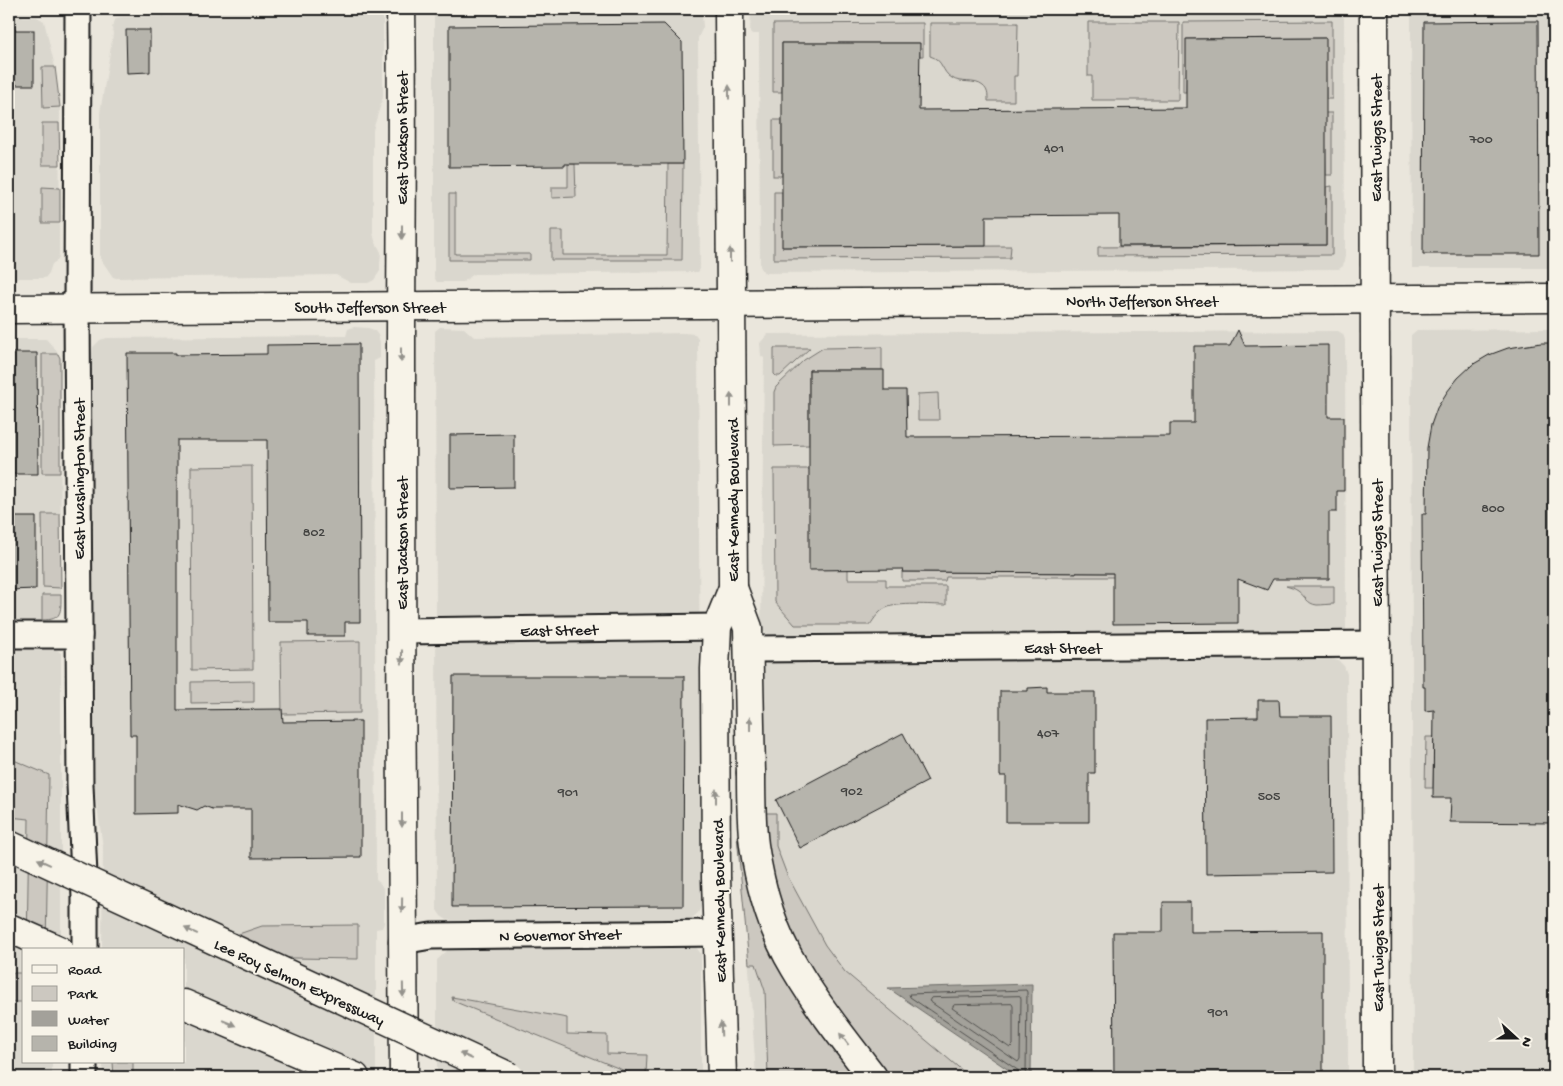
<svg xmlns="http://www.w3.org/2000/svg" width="1563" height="1086" font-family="'Gochi Hand',sans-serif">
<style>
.built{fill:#dad7ce}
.green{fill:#ccc8c0;stroke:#74726e}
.water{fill:#a3a19a;stroke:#6d6c68}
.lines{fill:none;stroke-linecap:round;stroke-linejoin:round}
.shore{stroke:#52514e;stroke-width:1}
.building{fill:#b6b4ac;stroke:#1c1c1c}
.street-casing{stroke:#1c1c1c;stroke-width:29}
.secondary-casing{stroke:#1c1c1c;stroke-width:31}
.primary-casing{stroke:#1c1c1c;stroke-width:31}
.highway-casing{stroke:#1c1c1c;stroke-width:31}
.street{stroke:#f7f3e8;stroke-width:25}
.secondary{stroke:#f7f3e8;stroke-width:28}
.primary{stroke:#f7f3e8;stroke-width:28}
.highway{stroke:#f7f3e8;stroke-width:28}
.highway-bridge-casing{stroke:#1c1c1c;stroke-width:31;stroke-linecap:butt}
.highway-bridge{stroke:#f7f3e8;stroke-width:28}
.oneway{fill:#94928c}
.labels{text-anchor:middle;stroke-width:4;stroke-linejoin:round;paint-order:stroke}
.number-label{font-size:14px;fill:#424240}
.street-label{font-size:16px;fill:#1c1c1c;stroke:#f7f3e8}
</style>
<rect width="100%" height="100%" fill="#eae6dc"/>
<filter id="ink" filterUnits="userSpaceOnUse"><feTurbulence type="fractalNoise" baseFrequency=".02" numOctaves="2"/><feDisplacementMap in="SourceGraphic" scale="10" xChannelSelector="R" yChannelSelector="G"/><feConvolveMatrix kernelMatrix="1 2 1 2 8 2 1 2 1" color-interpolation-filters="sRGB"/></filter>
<g filter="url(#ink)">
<g class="built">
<path d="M351 9H383V97L373 130V233L375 241 381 252 380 264V271L374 280 368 283H351L336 275 116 278 113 277 100 258V113L113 34 112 28 116 18 121 17 351 14Z"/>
<path d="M437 9H456L460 15 664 14 670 9H700L702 14 703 27 698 38 700 269 698 272 474 274 463 282H437L434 277V17Z"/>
<path d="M751 9H781L782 12 1329 9 1337 11 1342 14 1344 18 1345 256 1343 266 1339 269 764 273 760 266 759 34H752L750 32Z"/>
<path d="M1420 9H1554V268H1412L1411 30V14L1414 11Z"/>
<path d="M9 17H37L44 21 55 67 60 107 59 256 58 260 52 264 49 273 45 278H9Z"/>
<path d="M354 327 368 328 374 330 378 335 380 342V358L374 361 376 880 380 883 384 890V923L382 928 376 929V1077H103V1062H184V950H102L103 847 95 793 92 355 93 347 100 340 107 338 346 336 348 329Z"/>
<path d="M440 327 464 328 474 337 684 333 695 334 698 338 701 907 698 913 692 918 687 919 456 922 447 920 441 916 437 910 435 331Z"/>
<path d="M1554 329V1077H1413L1411 335 1417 330Z"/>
<path d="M1338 331 1343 334 1345 340 1346 630 773 634H767L763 631 761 627 764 358 761 356 760 343 768 334Z"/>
<path d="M9 339H46L57 351 60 358 61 610 59 616 50 620H9Z"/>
<path d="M9 647H53L61 653V950H24V1062H52V1077H9Z"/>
<path d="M1329 658 1339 661 1344 666 1347 674 1348 1077H756L749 969 737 836 760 820 763 666 772 661Z"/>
<path d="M452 947H696L701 954V1077H437V960L450 948Z"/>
</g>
<g class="green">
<path d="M1332 21V99H1326L1325 38 1187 39 1186 92H1183V22Z"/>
<path d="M1088 22H1179L1178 100H1092V76H1088Z"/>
<path d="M923 23V56H920L919 43H782V92H773V24Z"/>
<path d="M930 23H1018L1017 76H1014V101H988C988 95 988 90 983 86 975 79 960 84 952 78 941 72 944 60 930 56Z"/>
<path d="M42 67H55L60 107 43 108Z"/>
<path d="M1325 113H1332V175H1326Z"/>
<rect x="773" y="120" width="9" height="56"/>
<path d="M42 123H59L60 165H42Z"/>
<path d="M568 164H575L576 197 552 198V187H568Z"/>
<path d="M668 164H683L682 260H551V231H563V255H667Z"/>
<path d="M1332 186V255L1098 256V247L1326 245V187Z"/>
<path d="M42 187 60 188V223H42Z"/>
<path d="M774 192H782L783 247 1011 246 1010 258 774 259Z"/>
<path d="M449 194H455V254H530V260H449Z"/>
<path d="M882 347V370H809V445L774 446V392L776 387 804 360 823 348Z"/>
<path d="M774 348H810L780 376H776L774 374Z"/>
<path d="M42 354H58L60 358V473H42Z"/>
<path d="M938 393 939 420H918V394Z"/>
<path d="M252 466 253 669 192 670 191 467Z"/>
<path d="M774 469H809L848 569V579H886V586H946V605C931 605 898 602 886 608 879 611 874 619 870 625H795L775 602Z"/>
<path d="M42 514H60L61 588 43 587Z"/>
<path d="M902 572 1134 573V577H946L945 581H902Z"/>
<path d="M1286 586H1334V604C1329 604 1323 605 1317 605 1307 604 1305 596 1298 591 1294 588 1291 588 1286 586Z"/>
<path d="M42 595H61C61 612 62 620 42 620Z"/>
<path d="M360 641V713L282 714 281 642Z"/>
<path d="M254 681V702L191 703V682Z"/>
<path d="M1426 737H1434L1433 788H1425Z"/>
<path d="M9 758 49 775 46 950H27L29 819 9 817 11 784 9 783Z"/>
<path d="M760 813H776V846L787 875 825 945 845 972 970 1077H768L765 991 756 964H749L737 836 760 820Z"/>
<path d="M358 925V959L231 957 230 937 262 926Z"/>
<rect x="9" y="973" width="15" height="29"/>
<path d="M452 997 567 1018V1034L607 1035V1054L647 1055 646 1075H686L687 1077H640L453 1001Z"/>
<path d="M113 1062H133V1077H114Z"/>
</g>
<path class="water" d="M1032 984 1031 1077H1019L888 988Z"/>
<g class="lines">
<g class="shore">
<path d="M1020 996 1021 998 1020 1059 1018 1062 929 1001 931 998Z"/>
<path d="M1012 1004 1013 1006V1045L1010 1048 952 1008 954 1005Z"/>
<path d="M1021 1077 1023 1076 1019 1071 910 997 909 994 1026 990 1027 992 1026 1073 1024 1076 1026 1077"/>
</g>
</g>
<g class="building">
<path d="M1526 21H1538L1539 254H1423L1424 22Z"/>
<path d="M664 24 682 42 683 164H565V166L449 167V26Z"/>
<rect x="9" y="30" width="25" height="55"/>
<path d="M126 30H150V72L127 73Z"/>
<path d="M1326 38V245L1119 246V215L986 216V246L782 247V43H920L919 110 1186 108V39Z"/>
<path d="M1238 330 1245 346 1328 345V417H1344V491H1337V512H1329V579H1273L1267 590 1238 579V623L1113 624V573L902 572 903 569 809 570V370H884V390H906L907 437 1170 436V423H1194V346H1230Z"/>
<path d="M1541 343H1554V823L1450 822 1451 798H1433L1434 710 1425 711V687H1423L1422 514H1426L1427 448 1431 425 1437 408 1447 392 1458 378 1472 365 1489 355 1508 348Z"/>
<path d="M359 344 360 622H345V636H308V622H268L267 440H177V710L282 709 283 722 361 721V857L251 858V809H212L204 806 197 810 178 804V813L136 814V735H130L127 353H176V355L267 354V345Z"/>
<path d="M9 353H37L38 474H9Z"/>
<path d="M514 434V487L450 488V435Z"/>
<path d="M9 517H36V589L9 590Z"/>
<path d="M453 676H684L683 906 452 907Z"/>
<path d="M1047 687V692H1095V773H1089V822H1006V776H1000V691H1028V688Z"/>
<path d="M1258 700H1279L1280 716H1331L1332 872 1206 874 1205 718 1258 717Z"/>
<path d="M903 733 928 781 800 848 776 800Z"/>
<path d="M1163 902H1190V932L1323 931V1077H1114L1113 932H1163Z"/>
</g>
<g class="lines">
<defs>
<g id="street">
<path d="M78 9 77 308 80 785 85 898V950"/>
<path d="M402 631 717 627"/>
<path d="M9 635H79"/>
<path d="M749 649 1377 644"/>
<path d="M402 941 431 936 718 933"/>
<path d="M84 1062V1077"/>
</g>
<g id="secondary">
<path d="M1374 9 1377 1077"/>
<path d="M9 309 1554 298"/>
</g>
<g id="primary">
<path d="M401 9C403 125 401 241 401 358 401 598 401 837 404 1077"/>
<path d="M733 588 748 628 751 773"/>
<path d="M722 1077 716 878 715 669 717 627 733 588 729 9"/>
</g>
<g id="highway">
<path d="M751 773C751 797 751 822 754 845 760 887 773 932 795 968 818 1007 846 1042 873 1077"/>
<path d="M9 928 59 950"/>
<path d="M184 1004 355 1077"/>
</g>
</defs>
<use href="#street" class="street-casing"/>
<use href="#secondary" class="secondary-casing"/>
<use href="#primary" class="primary-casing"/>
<use href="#highway" class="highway-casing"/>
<use href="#street" class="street"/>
<use href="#secondary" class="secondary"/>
<use href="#primary" class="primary"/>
<use href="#highway" class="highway"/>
<defs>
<path id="highway-bridge" d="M9 845 510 1077"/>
</defs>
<use href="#highway-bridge" class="highway-bridge-casing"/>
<use href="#highway-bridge" class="highway-bridge"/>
</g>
<defs><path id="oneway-solid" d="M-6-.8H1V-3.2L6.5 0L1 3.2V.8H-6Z" transform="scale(1.25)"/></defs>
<g class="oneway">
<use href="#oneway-solid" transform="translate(729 92) rotate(-90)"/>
<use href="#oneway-solid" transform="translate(402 232) rotate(90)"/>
<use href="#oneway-solid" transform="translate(730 255) rotate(-90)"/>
<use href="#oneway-solid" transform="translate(401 355) rotate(90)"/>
<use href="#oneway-solid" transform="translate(731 400) rotate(-90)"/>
<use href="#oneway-solid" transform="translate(402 657) rotate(90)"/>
<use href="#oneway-solid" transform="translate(750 724) rotate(-91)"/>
<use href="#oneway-solid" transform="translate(716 796) rotate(-90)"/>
<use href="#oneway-solid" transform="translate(402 820) rotate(90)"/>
<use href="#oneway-solid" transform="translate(44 862) rotate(-155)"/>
<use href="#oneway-solid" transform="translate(402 905) rotate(91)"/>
<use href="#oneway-solid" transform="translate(191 931) rotate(-155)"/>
<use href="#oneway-solid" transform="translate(403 990) rotate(89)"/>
<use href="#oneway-solid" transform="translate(229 1023) rotate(23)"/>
<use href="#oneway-solid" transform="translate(721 1029) rotate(-92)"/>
<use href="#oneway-solid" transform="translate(844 1039) rotate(-127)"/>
<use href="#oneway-solid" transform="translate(466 1056) rotate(-155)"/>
</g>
</g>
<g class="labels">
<g class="number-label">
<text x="1481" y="143">700</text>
<text x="1054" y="152">401</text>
<text x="1493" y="512">800</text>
<text x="314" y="536">802</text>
<text x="1048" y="737">407</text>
<text x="852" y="795">902</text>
<text x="568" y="796">901</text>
<text x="1269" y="800">505</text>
<text x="1218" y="1016">901</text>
</g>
<g class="street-label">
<text transform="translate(401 138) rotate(-90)" y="6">East Jackson Street</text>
<text transform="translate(1375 138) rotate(-90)" y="6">East Twiggs Street</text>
<text x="1142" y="306">North Jefferson Street</text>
<text x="370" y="312">South Jefferson Street</text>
<text transform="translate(78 479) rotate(-90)" y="6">East Washington Street</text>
<text transform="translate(732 500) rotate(-90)" y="6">East Kennedy Boulevard</text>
<text transform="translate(401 543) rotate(-90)" y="6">East Jackson Street</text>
<text transform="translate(1376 543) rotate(-90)" y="6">East Twiggs Street</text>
<text transform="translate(559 629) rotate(-1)" y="6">East Street</text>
<text x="1063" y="653">East Street</text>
<text transform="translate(718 901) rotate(-91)" y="6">East Kennedy Boulevard</text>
<text transform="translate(560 934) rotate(-1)" y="6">N Governor Street</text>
<text transform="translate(1377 948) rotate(-90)" y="6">East Twiggs Street</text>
<text transform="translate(300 981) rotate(25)" y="6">Lee Roy Selmon Expressway</text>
</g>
</g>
<rect width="1563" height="1086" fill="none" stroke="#f7f3e8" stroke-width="30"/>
<rect x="15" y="15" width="1533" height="1056" fill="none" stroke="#1c1c1c" stroke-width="2" filter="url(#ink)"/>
<rect x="22" y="948" width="162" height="115" fill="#f7f3e8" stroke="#9f9d96"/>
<rect x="32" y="965" width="25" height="8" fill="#f7f3e8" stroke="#9f9d96"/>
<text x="68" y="974" font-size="15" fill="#1c1c1c">Road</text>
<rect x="32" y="986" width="25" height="15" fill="#ccc8c0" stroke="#9f9d96"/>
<text x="68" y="998" font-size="15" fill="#1c1c1c">Park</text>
<rect x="32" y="1011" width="25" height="15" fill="#a3a19a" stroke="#9f9d96"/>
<text x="68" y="1024" font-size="15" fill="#1c1c1c">Water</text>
<rect x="32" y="1036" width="25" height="15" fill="#b6b4ac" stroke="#9f9d96"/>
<text x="68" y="1048" font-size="15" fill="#1c1c1c">Building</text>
<g transform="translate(1516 1038) rotate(111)" stroke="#f7f3e8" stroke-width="4" paint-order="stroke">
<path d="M0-4L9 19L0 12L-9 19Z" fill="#1c1c1c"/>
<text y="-8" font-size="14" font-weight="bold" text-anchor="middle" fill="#1c1c1c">N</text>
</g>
</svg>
